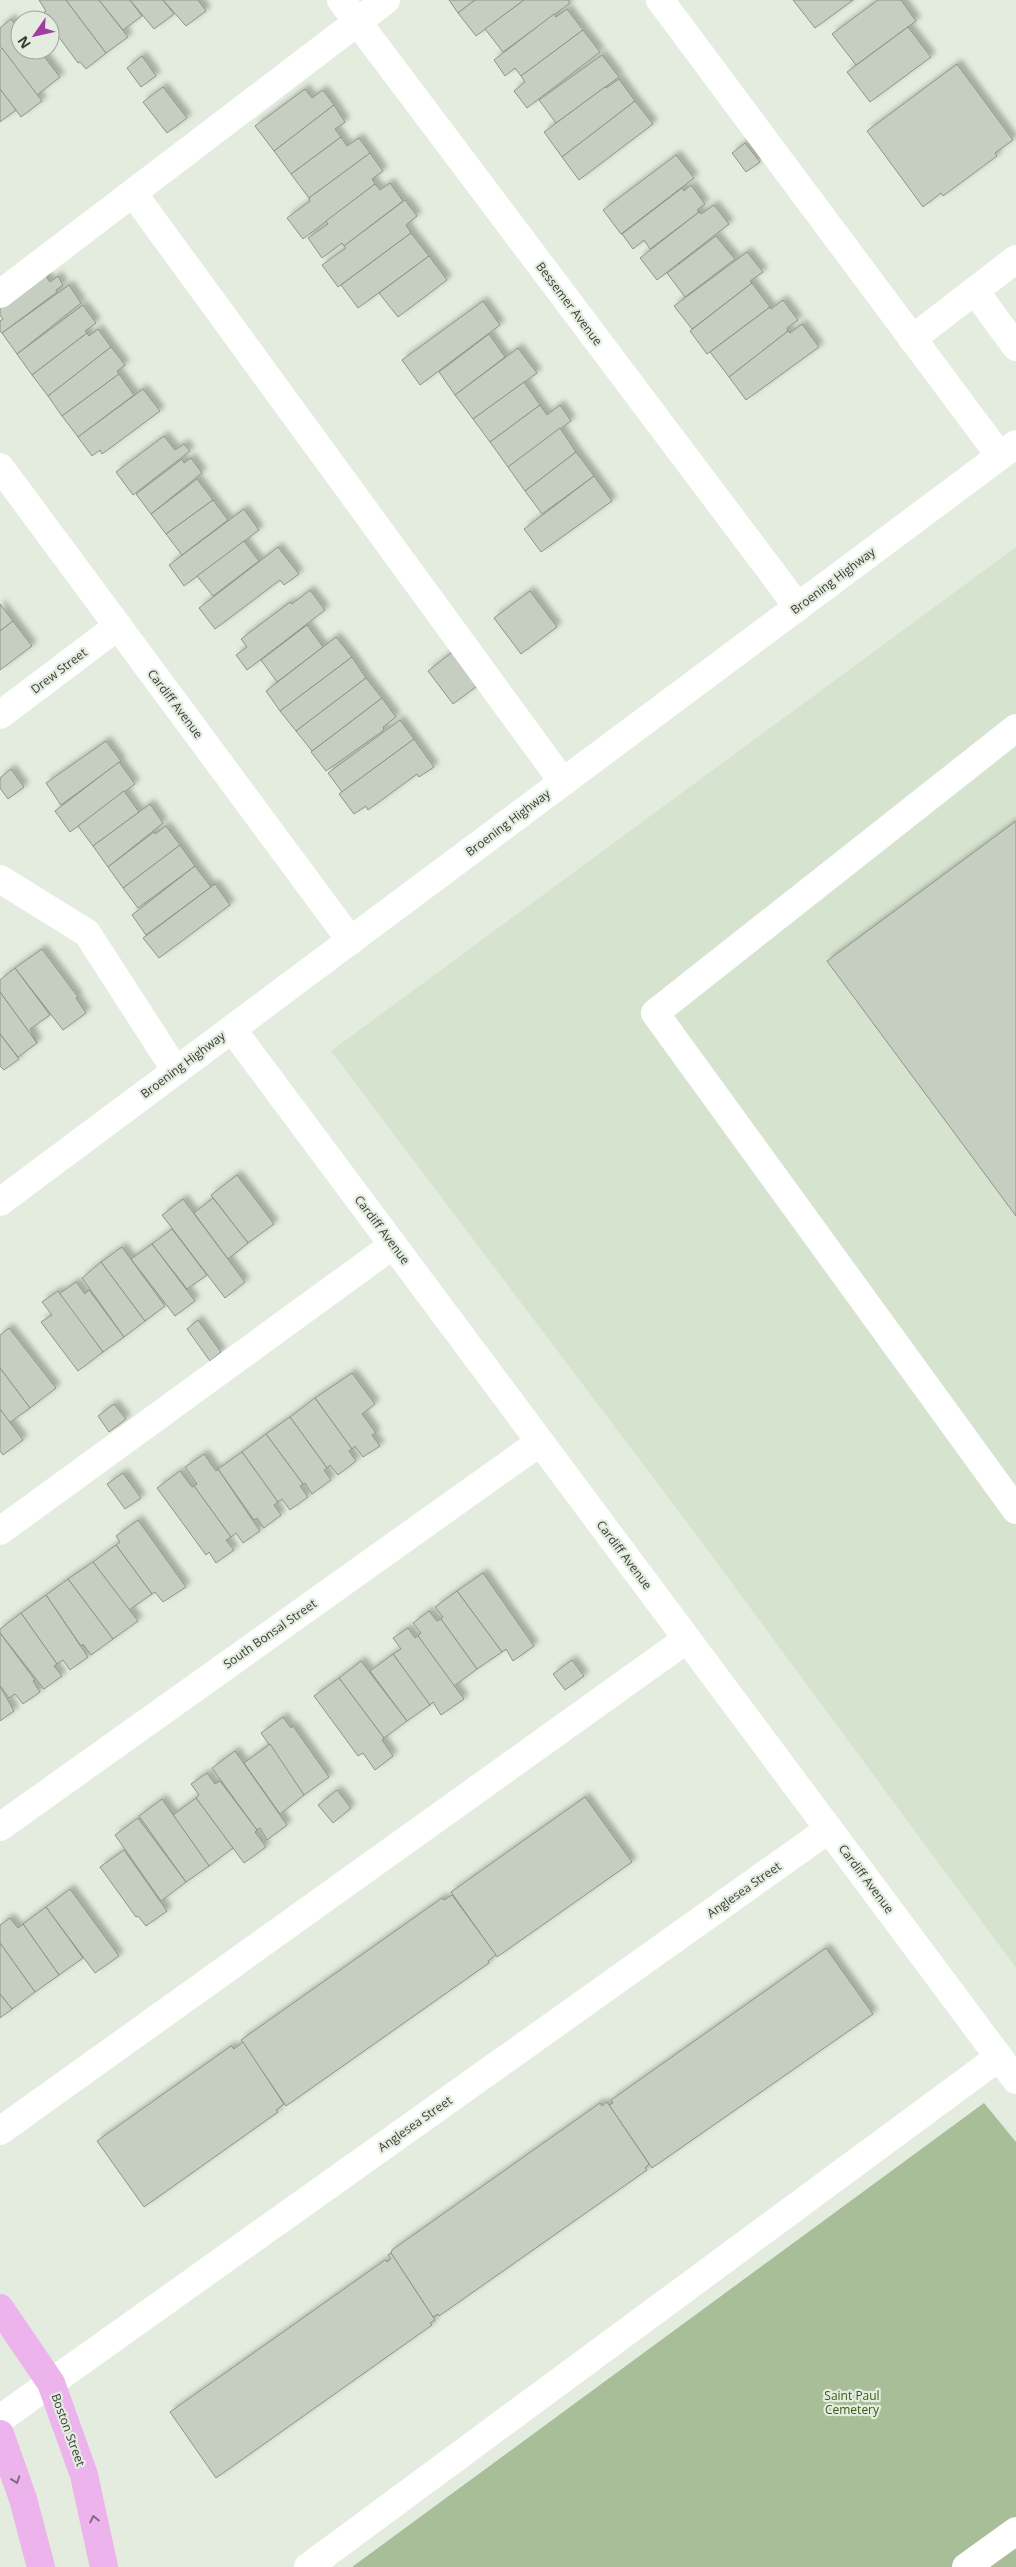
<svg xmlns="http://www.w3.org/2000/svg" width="1016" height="2567" font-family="'Open Sans',sans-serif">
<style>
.built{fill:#d6e3cf}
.green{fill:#a7be98}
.building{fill:#c6cec1;stroke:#8d9588;filter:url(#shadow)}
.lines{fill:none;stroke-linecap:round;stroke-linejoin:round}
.minor{stroke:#fff;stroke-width:28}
.major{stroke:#ecb3ec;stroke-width:28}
.oneway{stroke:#816c7f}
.labels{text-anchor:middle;stroke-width:4.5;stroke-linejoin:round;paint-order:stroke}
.street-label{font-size:12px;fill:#393c37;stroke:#e3ecde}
.park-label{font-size:12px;fill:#365d13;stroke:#e3ecde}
</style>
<defs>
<filter id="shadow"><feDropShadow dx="4.5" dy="-4.5" stdDeviation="2.5" flood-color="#0004"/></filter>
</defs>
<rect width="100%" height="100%" fill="#e3ecde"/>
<path class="built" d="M1016 547V1968L695 1533 331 1051Z"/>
<path class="green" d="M984 2103 1016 2142V2567H352Z"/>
<g class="building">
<path d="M39 0H66L106 53 86 69 80 62 78 63 50 25V20H46L42 14 46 11Z"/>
<path d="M66 0H99L128 37 106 53Z"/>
<path d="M99 0H130L142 16 123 30Z"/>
<path d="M130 0H163L174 14 154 29Z"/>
<path d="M163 0H198L206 11 186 26Z"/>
<path d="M449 0H475L458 13Z"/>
<path d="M475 0H524L476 36 458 13Z"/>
<path d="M524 0H568L570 3 503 52 485 29Z"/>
<path d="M793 0H853L815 28Z"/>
<path d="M878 0H901L916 21 856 65 832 34Z"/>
<path d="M567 9 583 30 521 76 515 68 505 76 494 60 554 14 556 17Z"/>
<path d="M11 19 20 31V50H39L60 77 37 95 0 46V28Z"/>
<path d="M908 27 931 57 870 102 847 72Z"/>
<path d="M583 30 600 52 527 108 514 91 525 82 521 76Z"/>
<path d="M2 48 42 101 21 117 0 89V50Z"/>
<path d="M602 55 619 77 556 123 539 100Z"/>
<path d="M142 56 156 76 141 87 127 68Z"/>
<path d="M957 64 1013 140 995 153 997 156 943 196 941 193 923 207 867 131Z"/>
<path d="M619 79 635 101 562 157 544 132 605 87 606 88Z"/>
<path d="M163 87 187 118 167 133 143 102Z"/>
<path d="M0 89 16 110 0 122Z"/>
<path d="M305 89 312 98 323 90 334 105 274 151 255 126Z"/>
<path d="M635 101 653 124 579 180 562 157Z"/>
<path d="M334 105 345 122 335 129 341 137 291 174 274 151Z"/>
<path d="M341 137 347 146 359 138 370 153 309 198 291 174Z"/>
<path d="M745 143 760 162 746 172 732 153Z"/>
<path d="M370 153 383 171 372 179 375 184 303 239 287 218 310 201 309 198Z"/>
<path d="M676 155 694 178 621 234 603 210Z"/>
<path d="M390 183 403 201 344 246 342 243 322 258 308 238 328 224 326 221 375 184 380 190Z"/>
<path d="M691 185 705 204 697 210 699 212 650 249 644 240 633 249 622 234 682 188 684 191Z"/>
<path d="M405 200 417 216 406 225 411 233 338 287 322 265 346 248 344 246Z"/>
<path d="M714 205 729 224 657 280 640 258 699 212 701 214Z"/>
<path d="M411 233 429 256 358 308 341 285Z"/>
<path d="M716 236 735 259 685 297 667 273Z"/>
<path d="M747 252 763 272 750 281 752 283 692 329 674 306Z"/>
<path d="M429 256 447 280 398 317 379 293Z"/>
<path d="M40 268 50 282 58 276 63 285 56 290 57 292 2 333 0 331V321L3 319 0 315V297Z"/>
<path d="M752 283 770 307 707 354 690 331Z"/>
<path d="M69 285 81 303 17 354 2 333Z"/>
<path d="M783 300 798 320 787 328 788 331 729 377 710 352 770 307 771 309Z"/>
<path d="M483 301 500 325 420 385 402 360Z"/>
<path d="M83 305 96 323 85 331 87 333 32 375 17 354Z"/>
<path d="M802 324 819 347 746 400 729 377 788 331 790 333Z"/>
<path d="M98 329 111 347 48 396 32 375 87 333 89 336Z"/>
<path d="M489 334 505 357 455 395 439 372Z"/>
<path d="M111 347 125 365 117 371 119 374 62 416 48 396Z"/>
<path d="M518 348 537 373 473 419 455 395Z"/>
<path d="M119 374 134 395 78 437 62 416Z"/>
<path d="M524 382 540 405 490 442 473 419Z"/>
<path d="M143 389 160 411 102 454 100 450 92 456 78 437Z"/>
<path d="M540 405 547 415 560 405 571 421 508 467 490 442Z"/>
<path d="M560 428 576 452 525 491 508 467Z"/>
<path d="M164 436 175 450 184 444 190 451 133 495 116 472Z"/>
<path d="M576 452 594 476 542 514 525 491Z"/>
<path d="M191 458 202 473 151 514 136 494 182 459 184 463Z"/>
<path d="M594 476 612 501 541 552 524 529Z"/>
<path d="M197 479 213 500 166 534 151 514Z"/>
<path d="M213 500 228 520 182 555 166 534Z"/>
<path d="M244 509 259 530 184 586 169 565Z"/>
<path d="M244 541 259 561 213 596 197 576Z"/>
<path d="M278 547 299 574 284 585 280 580 215 629 199 608Z"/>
<path d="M310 590 325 610 247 670 236 655 247 647 241 639 290 602 292 604Z"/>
<path d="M530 591 557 627 521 654 494 618Z"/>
<path d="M0 604 13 621 0 631Z"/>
<path d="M13 621 32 646 0 670V631Z"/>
<path d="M307 625 323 647 277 682 261 660Z"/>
<path d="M336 637 352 657 280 711 266 691Z"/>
<path d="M460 646 485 680 453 704 428 671Z"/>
<path d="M352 657 366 678 296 731 280 711Z"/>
<path d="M366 678 382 698 312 751 296 731Z"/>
<path d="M382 698 396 717 383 727 384 730 326 771 311 752Z"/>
<path d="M400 720 414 739 342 792 328 773Z"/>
<path d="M414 739 434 767 419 777 417 774 368 810 366 806 354 814 339 794Z"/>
<path d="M106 741 121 761 61 805 46 783Z"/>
<path d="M119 762 135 784 70 832 55 811Z"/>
<path d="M11 769 24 787 8 799 0 788V778Z"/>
<path d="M124 791 139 812 93 846 78 826Z"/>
<path d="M150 804 163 823 108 867 93 846Z"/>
<path d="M1016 821V1216L827 961Z"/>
<path d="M166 826 180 845 123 888 108 867 154 832 155 834Z"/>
<path d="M180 845 195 866 138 908 123 888Z"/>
<path d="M195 866 211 887 215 884 146 935 132 915Z"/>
<path d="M215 884 230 905 159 958 143 938Z"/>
<path d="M42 949 78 997 76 998 86 1013 63 1030 15 968Z"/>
<path d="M15 968 50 1015 30 1029 37 1043 0 992V980Z"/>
<path d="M0 992 37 1043 18 1057 0 1034Z"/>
<path d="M0 1034 19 1059 4 1070 0 1066Z"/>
<path d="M237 1175 274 1224 248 1243 211 1195Z"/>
<path d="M213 1198 248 1243 228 1259 194 1213Z"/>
<path d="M183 1199 245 1282 225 1298 162 1215Z"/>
<path d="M172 1229 207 1275 187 1289 152 1244Z"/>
<path d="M152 1244 195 1301 175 1316 131 1259Z"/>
<path d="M122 1247 165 1306 145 1321 101 1262Z"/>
<path d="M101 1262 145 1321 124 1337 82 1278Z"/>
<path d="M76 1282 85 1294 89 1290 124 1337 103 1352 59 1294Z"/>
<path d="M58 1291 103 1352 78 1371 41 1322 52 1315 42 1302Z"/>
<path d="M198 1320 221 1352 210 1361 187 1329Z"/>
<path d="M9 1328 56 1388 30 1408 0 1368V1335Z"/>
<path d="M0 1368 30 1408 9 1423 0 1409Z"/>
<path d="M352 1373 375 1404 362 1414 376 1433 372 1435 380 1446 363 1457 355 1446 352 1449 315 1398Z"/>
<path d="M315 1398 352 1449 349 1451 356 1461 338 1475 330 1465 327 1468 290 1417Z"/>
<path d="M114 1404 126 1419 109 1432 98 1416Z"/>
<path d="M0 1409 23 1440 3 1455 0 1451Z"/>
<path d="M290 1417 327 1468 324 1470 331 1480 312 1494 305 1483 303 1484 266 1434Z"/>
<path d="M266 1434 303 1484 300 1486 308 1497 290 1510 282 1499 278 1502 242 1452Z"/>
<path d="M242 1452 278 1502 274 1505 281 1515 264 1528 257 1518 254 1520 218 1469Z"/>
<path d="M204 1454 216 1471 218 1469 260 1531 243 1543 236 1533 231 1537 194 1486 197 1484 185 1467Z"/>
<path d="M180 1471 192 1487 194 1486 231 1537 226 1540 234 1550 216 1563 209 1552 206 1555 157 1488Z"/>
<path d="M123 1473 141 1498 125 1509 107 1484Z"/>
<path d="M138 1520 186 1587 163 1602 155 1592 152 1594 116 1545 120 1542 116 1536Z"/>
<path d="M116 1545 152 1594 129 1610 93 1562Z"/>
<path d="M93 1562 138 1621 113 1639 68 1579Z"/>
<path d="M483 1573 534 1646 513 1661 506 1649 502 1652 457 1591Z"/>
<path d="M68 1579 113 1639 91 1655 83 1644 81 1646 46 1595Z"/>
<path d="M457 1591 502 1652 477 1669 441 1619 443 1617 435 1607Z"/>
<path d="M46 1595 88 1657 70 1670 63 1660 57 1664 21 1613Z"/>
<path d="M429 1611 437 1621 441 1619 477 1669 454 1686 418 1636 421 1633 413 1623Z"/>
<path d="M21 1613 57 1664 54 1666 62 1676 44 1689 0 1633V1629Z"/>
<path d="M408 1628 415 1638 418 1636 464 1699 441 1715 433 1702 430 1705 393 1654 401 1649 393 1638Z"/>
<path d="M0 1633 35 1680 33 1681 40 1692 23 1704 15 1694 9 1698 0 1686Z"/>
<path d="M393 1654 430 1705 407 1721 370 1671Z"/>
<path d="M572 1660 584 1676 565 1690 553 1674Z"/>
<path d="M361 1661 407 1721 384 1738 339 1678Z"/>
<path d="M339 1678 384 1738 382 1740 393 1756 375 1770 363 1753 358 1756 314 1696Z"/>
<path d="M0 1686 14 1711 0 1721Z"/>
<path d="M283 1717 291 1728 293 1726 329 1777 304 1795 261 1733Z"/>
<path d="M270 1744 304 1795 280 1814 244 1763Z"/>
<path d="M235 1751 287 1825 267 1840 260 1828 257 1830 212 1768Z"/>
<path d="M207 1773 215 1784 220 1781 257 1830 255 1832 266 1847 244 1863 196 1798 199 1795 191 1784Z"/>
<path d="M337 1790 351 1808 333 1823 318 1805Z"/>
<path d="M585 1797 632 1862 497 1957 451 1892Z"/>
<path d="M196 1798 233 1848 209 1866 173 1815Z"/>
<path d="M162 1799 209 1866 186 1882 139 1816Z"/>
<path d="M138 1818 186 1882 161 1901 115 1835Z"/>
<path d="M124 1850 167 1911 146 1926 138 1916 136 1917 100 1867Z"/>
<path d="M70 1889 119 1956 95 1973 46 1907Z"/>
<path d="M452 1895 496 1955 488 1961 489 1963 286 2106 241 2040 442 1898 444 1900Z"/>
<path d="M46 1907 83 1958 59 1975 23 1924Z"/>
<path d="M10 1918 18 1928 23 1924 59 1975 35 1992 0 1943V1925Z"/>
<path d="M0 1943 35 1992 12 2009 0 1994Z"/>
<path d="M826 1948 873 2014 652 2168 609 2105 613 2103 611 2100Z"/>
<path d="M0 1994 12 2009 0 2018Z"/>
<path d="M243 2042 284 2104 276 2110 278 2112 144 2207 97 2141 231 2046 234 2049Z"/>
<path d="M607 2102 649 2164 645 2168 647 2170 439 2316 438 2314 433 2317 391 2253 392 2250 600 2103 602 2106Z"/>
<path d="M391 2253 435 2320 430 2323 432 2325 216 2478 170 2412 385 2260 387 2262 391 2259 388 2255Z"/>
</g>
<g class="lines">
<g class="minor">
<path d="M341 0 798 607"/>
<path d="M660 0 1000 456"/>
<path d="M133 193 563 782"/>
<path d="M975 291 1016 347"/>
<path d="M0 294 386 0"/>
<path d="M912 339 1016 259"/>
<path d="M0 467 351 941"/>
<path d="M0 715 118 626"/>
<path d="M1016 728 655 1013 1016 1510"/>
<path d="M0 879 87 933 176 1071"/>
<path d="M232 1029 1016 2080"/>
<path d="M0 1202 1016 444"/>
<path d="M0 1531 393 1245"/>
<path d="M0 1827 540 1442"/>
<path d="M0 2131 687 1639"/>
<path d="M0 2419 829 1829"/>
<path d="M308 2567 999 2057"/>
<path d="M966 2567 1016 2531"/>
</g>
<g class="major">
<path d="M0 2308 51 2383 84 2475 104 2567"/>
<path d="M0 2434 23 2499 41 2567"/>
</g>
</g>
<defs><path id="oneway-chevron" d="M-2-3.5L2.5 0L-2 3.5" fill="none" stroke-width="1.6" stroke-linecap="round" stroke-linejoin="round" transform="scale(1.25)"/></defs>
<g class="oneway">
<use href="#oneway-chevron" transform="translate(16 2480) rotate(71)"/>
<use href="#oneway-chevron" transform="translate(94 2519) rotate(-102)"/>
</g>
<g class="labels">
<g class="street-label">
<text transform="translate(569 304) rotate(53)" y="4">Bessemer Avenue</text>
<text transform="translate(833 581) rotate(-37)" y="4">Broening Highway</text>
<text transform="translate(59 671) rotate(-37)" y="4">Drew Street</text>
<text transform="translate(175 704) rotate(53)" y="4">Cardiff Avenue</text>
<text transform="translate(508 823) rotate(-37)" y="4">Broening Highway</text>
<text transform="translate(183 1065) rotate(-37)" y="4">Broening Highway</text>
<text transform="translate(382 1230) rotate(53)" y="4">Cardiff Avenue</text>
<text transform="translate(624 1555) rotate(53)" y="4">Cardiff Avenue</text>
<text transform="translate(270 1634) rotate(-35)" y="4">South Bonsal Street</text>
<text transform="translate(866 1879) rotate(53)" y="4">Cardiff Avenue</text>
<text transform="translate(744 1890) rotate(-35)" y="4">Anglesea Street</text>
<text transform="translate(415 2124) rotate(-35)" y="4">Anglesea Street</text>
<text transform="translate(68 2430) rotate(70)" y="4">Boston Street</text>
</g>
<g class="park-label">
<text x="852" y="2400">Saint Paul<tspan x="852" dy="14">Cemetery</tspan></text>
</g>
</g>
<g transform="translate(35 35) rotate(236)"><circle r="24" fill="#e3ecde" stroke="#9fa69b"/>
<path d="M0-4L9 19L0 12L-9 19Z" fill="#a13ca1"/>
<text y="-8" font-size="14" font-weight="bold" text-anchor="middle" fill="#393c37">N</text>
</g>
</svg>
